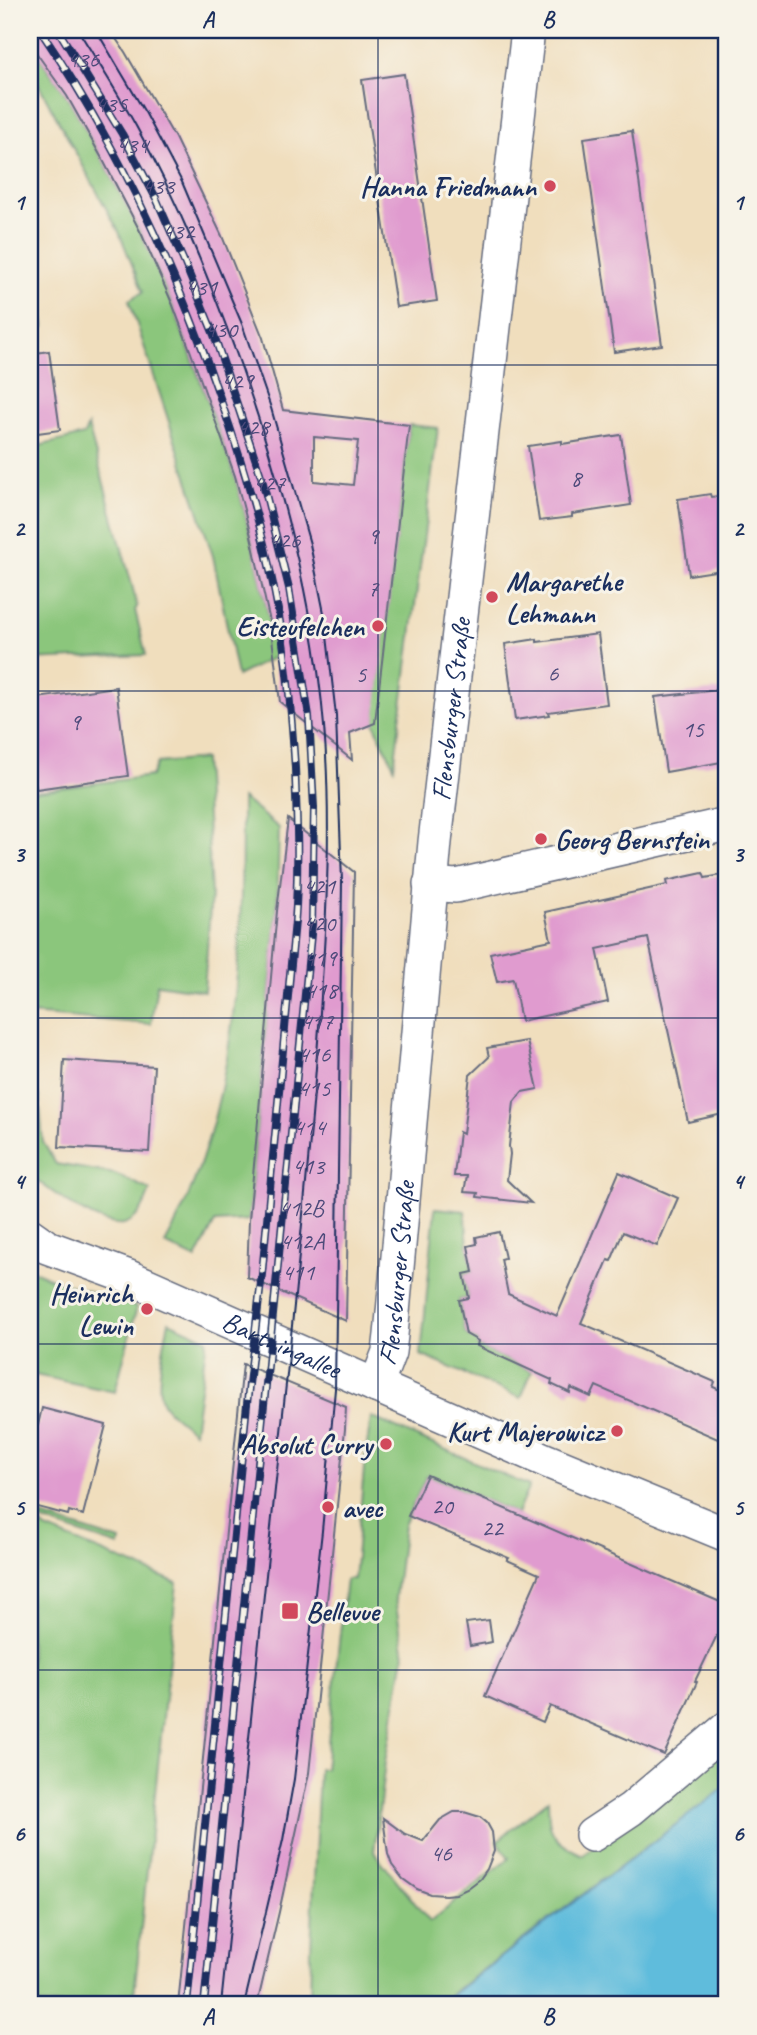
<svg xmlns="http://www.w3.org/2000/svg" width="757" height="2035" font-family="Caveat,sans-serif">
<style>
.green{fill:#8bc67b;stroke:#537a6c;stroke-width:2}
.water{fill:#5ebcdc;stroke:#3c769d;stroke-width:2}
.building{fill:#e09bcf;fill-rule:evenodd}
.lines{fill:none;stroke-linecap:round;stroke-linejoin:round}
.minor-casing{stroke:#666c7f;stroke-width:36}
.minor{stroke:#fff;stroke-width:33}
.tram{stroke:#1b2f5e;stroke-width:2}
.rail-casing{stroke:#1b2f5e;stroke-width:8}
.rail{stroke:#f7f3e8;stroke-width:5;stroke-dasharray:16;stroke-linecap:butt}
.grid{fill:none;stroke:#1b2f5e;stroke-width:2;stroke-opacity:0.55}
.poi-dot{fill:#d1495b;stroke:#f7f3e8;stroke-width:2.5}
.labels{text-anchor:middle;stroke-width:6;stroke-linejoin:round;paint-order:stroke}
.number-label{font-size:24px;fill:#4c4a7a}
.poi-label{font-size:28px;font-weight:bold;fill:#1b2f5e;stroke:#f7f3e8;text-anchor:end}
.street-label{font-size:28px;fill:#1b2f5e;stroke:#f7f3e8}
.neatline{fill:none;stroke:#1b2f5e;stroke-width:2.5}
.grid-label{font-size:23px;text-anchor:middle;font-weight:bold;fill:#1b2f5e}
</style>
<rect width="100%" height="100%" fill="#f7f3e8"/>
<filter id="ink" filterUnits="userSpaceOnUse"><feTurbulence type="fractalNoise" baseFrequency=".0143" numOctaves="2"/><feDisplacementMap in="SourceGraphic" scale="14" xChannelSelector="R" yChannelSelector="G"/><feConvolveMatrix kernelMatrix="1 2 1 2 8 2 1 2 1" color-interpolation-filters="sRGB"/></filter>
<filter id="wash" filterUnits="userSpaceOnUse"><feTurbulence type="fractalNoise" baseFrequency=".00686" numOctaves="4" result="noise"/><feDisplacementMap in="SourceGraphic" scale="28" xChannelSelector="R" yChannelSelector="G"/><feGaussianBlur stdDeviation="1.57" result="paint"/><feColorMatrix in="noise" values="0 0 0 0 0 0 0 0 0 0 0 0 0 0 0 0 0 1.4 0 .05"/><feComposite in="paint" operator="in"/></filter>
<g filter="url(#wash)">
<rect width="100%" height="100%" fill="#f0debd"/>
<g class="green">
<path d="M30 44 67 96 104 162 142 235 172 303 235 476 251 536 270 622 275 657 237 676 213 556 129 300 143 292 119 232 39 85 30 72Z"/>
<path d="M30 285 42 306 44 327 30 329Z"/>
<path d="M409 425 438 428 394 767 374 723Z"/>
<path d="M88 426 133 589 137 607 135 610 146 655 30 660V448L84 435Z"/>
<path d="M204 759 211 895 204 991 157 984 151 1024 30 1014V792L151 776 157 763Z"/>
<path d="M242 798 279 828 277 911 249 1220 215 1222 196 1259 165 1244C240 1110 242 947 242 798Z"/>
<path d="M30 1078 39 1097 43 1142 56 1164 115 1174 150 1190C146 1203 139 1221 123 1224 98 1227 49 1190 30 1175Z"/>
<path d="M435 1208 465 1211 468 1246 473 1272 464 1274 469 1298 459 1300 466 1334 478 1341 477 1346 532 1371 521 1398 421 1355Z"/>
<path d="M30 1269 51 1279 137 1307 115 1392 30 1374Z"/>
<path d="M169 1322 207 1339 194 1432C185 1424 171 1415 164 1405 153 1389 165 1341 169 1322Z"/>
<path d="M371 1417 529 1486 517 1514 427 1475 404 1525 395 1598 404 1656 385 1762 374 1852 430 1922 509 1858 497 1841 548 1800C549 1834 551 1840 583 1855L727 1737V1786L436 2005H310L311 1949 319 1769H325L346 1579H354L365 1458Z"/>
<path d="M30 1515 46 1529 177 1583 133 2005H30Z"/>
<path d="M42 1516 120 1541 119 1546 40 1520Z"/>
</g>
<path class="water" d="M727 1786V2005H439L471 1980Z"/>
<g id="blocks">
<g class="building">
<path d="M30 30H110L125 52 175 138 222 236 263 338 283 410 409 425 375 723 350 733 352 760 280 702 270 622 251 536 235 476 190 350 172 303 142 235 104 162 67 96 30 44ZM314 437 358 441 353 485 314 481Z"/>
<path d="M404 74 437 301 396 307 362 80Z"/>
<path d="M632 131 662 345 614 352 584 138Z"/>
<path d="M49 351 60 430 30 434V354Z"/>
<path d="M621 435 631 505 572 514V517L539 521 528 446 562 441V444Z"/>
<path d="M710 494 711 497 727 495V566L722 567V570L689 575 678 499Z"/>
<path d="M598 634 607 704 548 712 549 715 515 720 505 644 537 639V642Z"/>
<path d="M116 687 128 776 36 789 30 744V699Z"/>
<path d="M727 689V761L666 772 655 697Z"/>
<path d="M288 819 354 872 346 1321 247 1277 249 1220 277 911Z"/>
<path d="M703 873 705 878 727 874V1113L688 1122 648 938 597 949 608 1002 521 1021 513 979 497 982 490 953 551 940 545 912 667 885 666 881Z"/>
<path d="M527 1041 538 1089 522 1092 514 1102 509 1146 510 1154 507 1180 531 1203 477 1197 478 1193 464 1192 467 1176H454L459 1132 463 1134 470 1075 489 1057 487 1048Z"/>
<path d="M64 1060 154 1066 149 1152 59 1147Z"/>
<path d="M619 1172 678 1198 657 1246 623 1232 611 1261 608 1260 581 1323 605 1333 604 1334 715 1382 713 1387 727 1393V1443L596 1386 591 1397 571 1388 570 1393 551 1384 552 1380 477 1346 478 1341 466 1334 459 1300 469 1298 464 1274 473 1272 468 1246 477 1244 476 1237 499 1232 505 1258 501 1259 508 1294 557 1316Z"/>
<path d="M243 1364 346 1407 345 1429 309 1773 279 1912 257 2005H178Z"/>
<path d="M42 1408 106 1425 83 1515 69 1511 68 1515 34 1506 37 1493 30 1491V1423L38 1425Z"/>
<path d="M427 1475 727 1605V1636L718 1633 695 1681 697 1682 664 1755 550 1706 543 1722 485 1696 539 1574 507 1560 509 1558 408 1516Z"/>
<path d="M489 1620 492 1642 470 1646 466 1623Z"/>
<path d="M454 1812H464L480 1817 487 1823 492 1832 494 1851 487 1869 480 1879 467 1889 456 1894 445 1895 430 1894 417 1889 403 1879 392 1865 388 1854 383 1818 405 1834 423 1841 440 1820Z"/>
</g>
</g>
</g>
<g filter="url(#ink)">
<use href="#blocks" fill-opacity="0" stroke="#666c7f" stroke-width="2"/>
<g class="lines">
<defs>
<g id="minor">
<path d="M430 884 456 886 727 824"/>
<path id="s1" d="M30 1235 47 1247 129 1277 547 1461 727 1535"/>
<path id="s2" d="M376 1386 389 1352 391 1335 435 842 528 30"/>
<path d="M592 1835 631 1809 727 1728"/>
</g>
</defs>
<use href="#minor" class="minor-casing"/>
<use href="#minor" class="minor"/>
<g class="tram">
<path d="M78 30C98 62 118 93 136 126 179 203 212 286 242 369 282 484 314 604 324 726 331 810 328 896 322 980 315 1102 302 1224 290 1346 268 1566 246 1786 221 2005"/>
<path d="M96 30 146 114 182 182 242 324 271 408 310 544 325 618 336 716 342 882 335 1389 322 1531 294 1779 283 1840 244 2005"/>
</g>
<defs>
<g id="rail">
<path d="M40 30C116 142 175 267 219 395 241 458 261 523 274 589 286 648 291 708 295 768 297 819 299 870 295 921L262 1274 249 1384 187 2005"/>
<path d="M58 30 122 134 156 198 185 264 214 335 262 479 289 588 309 716 314 808 312 924 204 2005"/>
</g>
</defs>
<use href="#rail" class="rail-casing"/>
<use href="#rail" class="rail"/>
</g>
</g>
<path class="grid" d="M378 30V2005M30 365H727M30 691H727M30 1018H727M30 1344H727M30 1670H727"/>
<g class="poi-dot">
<circle cx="550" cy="186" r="7"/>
<circle cx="492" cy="597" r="7"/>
<circle cx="378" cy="626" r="7"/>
<circle cx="541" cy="839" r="7"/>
<circle cx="147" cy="1309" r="7"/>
<circle cx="617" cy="1431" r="7"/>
<circle cx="386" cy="1444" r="7"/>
<circle cx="328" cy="1507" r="7"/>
<rect x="281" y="1602" width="18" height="18" rx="3.5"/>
</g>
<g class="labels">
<g class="number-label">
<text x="83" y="67">436</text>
<text x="111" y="112">435</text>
<text x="132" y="153">434</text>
<text x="158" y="194">433</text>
<text x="178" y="239">432</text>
<text x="201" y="295">431</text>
<text x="221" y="337">430</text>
<text x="237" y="389">429</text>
<text x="253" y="435">428</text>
<text x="576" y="486">8</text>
<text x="269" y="491">427</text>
<text x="373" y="544">9</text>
<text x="284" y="548">426</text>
<text x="373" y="596">7</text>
<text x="553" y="681">6</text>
<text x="361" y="682">5</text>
<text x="75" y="730">9</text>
<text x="693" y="737">15</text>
<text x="319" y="894">421</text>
<text x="319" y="931">420</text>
<text x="320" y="966">419</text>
<text x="321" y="998">418</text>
<text x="317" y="1029">417</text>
<text x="314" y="1062">416</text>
<text x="314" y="1096">415</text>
<text x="309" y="1135">414</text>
<text x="308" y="1174">413</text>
<text x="301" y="1216">412B</text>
<text x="302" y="1249">412A</text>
<text x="298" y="1280">411</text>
<text x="442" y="1514">20</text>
<text x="492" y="1536">22</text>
<text x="441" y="1861">46</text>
</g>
<g class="poi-label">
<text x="536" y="196">Hanna Friedmann</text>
<text x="506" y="591" text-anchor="start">Margarethe<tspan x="506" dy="32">Lehmann</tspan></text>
<text x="364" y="636">Eisteufelchen</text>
<text x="555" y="849" text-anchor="start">Georg Bernstein</text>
<text x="133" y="1303">Heinrich<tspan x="133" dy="32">Lewin</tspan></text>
<text x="603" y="1441">Kurt Majerowicz</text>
<text x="372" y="1454">Absolut Curry</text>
<text x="342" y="1517" text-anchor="start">avec</text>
<text x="306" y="1621" text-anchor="start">Bellevue</text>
</g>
<g class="street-label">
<text dy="10" stroke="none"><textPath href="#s2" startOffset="682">Flensburger Straße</textPath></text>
<text dy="10" stroke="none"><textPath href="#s2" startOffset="116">Flensburger Straße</textPath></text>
<text dy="10" stroke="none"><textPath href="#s1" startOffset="275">Bartningallee</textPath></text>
</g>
</g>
<rect width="757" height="2035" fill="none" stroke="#f7f3e8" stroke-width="77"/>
<rect x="38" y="38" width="680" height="1958" class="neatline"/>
<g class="grid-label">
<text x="208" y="27">A</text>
<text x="548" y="27">B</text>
<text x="19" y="210">1</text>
<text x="738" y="210">1</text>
<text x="19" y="536">2</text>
<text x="738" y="536">2</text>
<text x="19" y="862">3</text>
<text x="738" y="862">3</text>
<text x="19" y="1189">4</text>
<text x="738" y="1189">4</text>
<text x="19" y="1515">5</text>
<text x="738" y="1515">5</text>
<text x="19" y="1841">6</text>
<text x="738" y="1841">6</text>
<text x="208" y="2024">A</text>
<text x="548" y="2024">B</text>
</g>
</svg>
